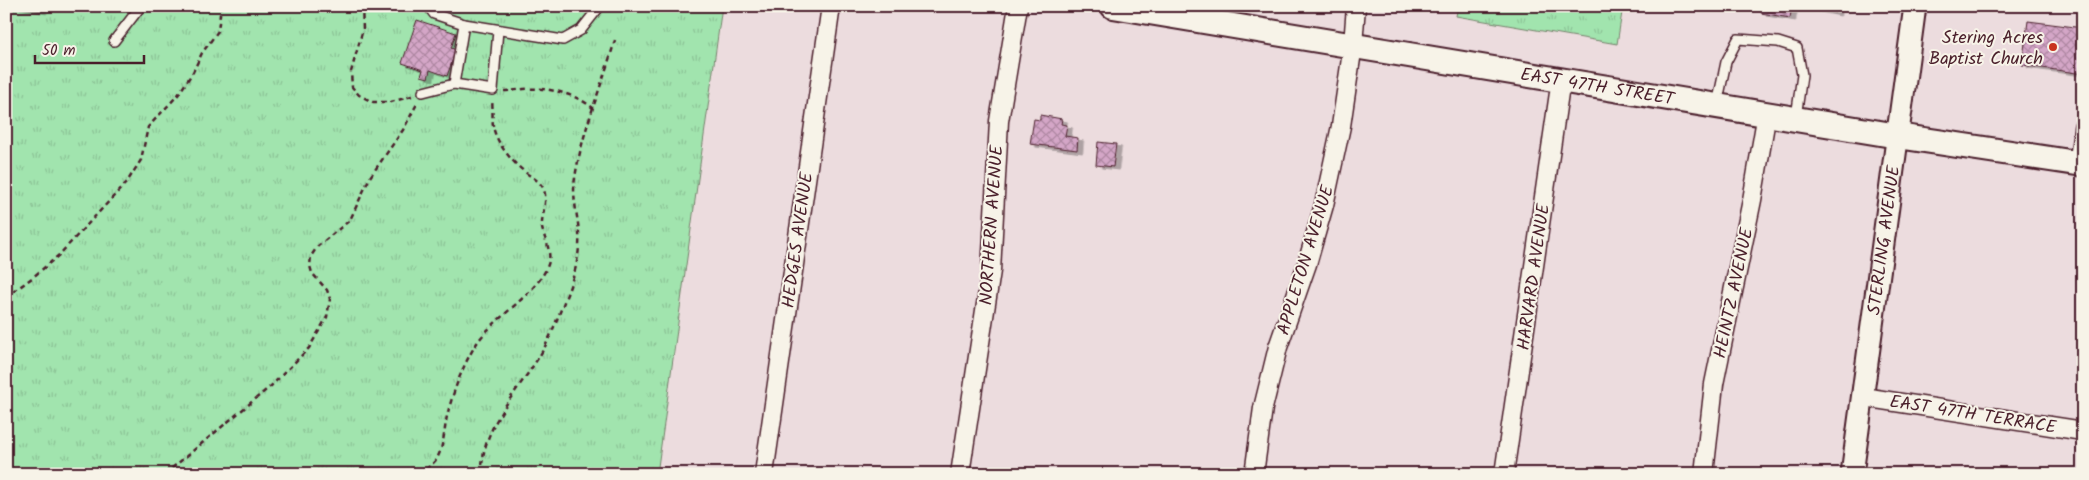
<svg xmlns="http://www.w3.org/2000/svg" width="2089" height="480" font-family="Kalam,sans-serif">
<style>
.grass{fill:url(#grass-tufts);stroke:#76826c}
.building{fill:url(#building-cross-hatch);stroke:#4a1f2b;filter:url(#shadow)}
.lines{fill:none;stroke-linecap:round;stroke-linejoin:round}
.service-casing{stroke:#4a1f2b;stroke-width:12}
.minor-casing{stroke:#4a1f2b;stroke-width:21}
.tertiary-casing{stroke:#4a1f2b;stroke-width:25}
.secondary-casing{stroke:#4a1f2b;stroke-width:28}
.path{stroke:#4a1f2b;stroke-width:2.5;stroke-dasharray:5 4;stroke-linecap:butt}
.service{stroke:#f7f3e8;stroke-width:9}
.minor{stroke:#f7f3e8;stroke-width:18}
.tertiary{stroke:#f7f3e8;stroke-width:21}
.secondary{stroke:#f7f3e8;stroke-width:24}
.poi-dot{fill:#c8321e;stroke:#f7f3e8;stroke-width:2}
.labels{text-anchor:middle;stroke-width:4;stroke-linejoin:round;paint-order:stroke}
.poi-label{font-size:18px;fill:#4a1f2b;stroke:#f7f3e8;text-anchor:end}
.street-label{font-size:18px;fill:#4a1f2b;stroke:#f7f3e8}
</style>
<defs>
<pattern id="grass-tufts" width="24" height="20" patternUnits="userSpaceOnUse" patternTransform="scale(1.25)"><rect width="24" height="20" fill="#a1e4ae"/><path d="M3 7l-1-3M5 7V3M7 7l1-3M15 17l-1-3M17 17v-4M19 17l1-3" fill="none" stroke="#8cc396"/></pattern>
<pattern id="building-cross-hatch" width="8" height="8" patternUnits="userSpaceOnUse" patternTransform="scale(1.25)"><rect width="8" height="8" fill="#d4a6c7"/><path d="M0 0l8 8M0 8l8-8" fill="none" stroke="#ae87a2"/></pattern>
<filter id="shadow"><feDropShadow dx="5.5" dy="3" stdDeviation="0" flood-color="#0004"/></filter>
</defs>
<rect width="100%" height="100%" fill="#ecdcde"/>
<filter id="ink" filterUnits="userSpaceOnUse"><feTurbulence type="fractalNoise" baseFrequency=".02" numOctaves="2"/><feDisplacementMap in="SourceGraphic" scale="10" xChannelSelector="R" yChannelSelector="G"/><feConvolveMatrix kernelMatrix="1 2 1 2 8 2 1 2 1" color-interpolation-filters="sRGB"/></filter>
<g filter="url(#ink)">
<g class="grass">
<path d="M6 6H722L657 474H6Z"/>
<path d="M1458 6H1623L1617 44 1456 16Z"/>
</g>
<g class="building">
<path d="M14 6H41V11Z"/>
<path d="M1762 6H1792L1790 18 1761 13Z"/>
<path d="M1800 6H1836L1835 13Z"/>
<path d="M417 20 456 33 451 48 456 50 447 76 430 70 428 78 421 76 423 70 402 63Z"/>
<path d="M2028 21 2083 28V74L2022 65Z"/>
<path d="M1040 115 1062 119 1061 124 1067 125 1065 136 1078 138 1077 150 1030 144 1034 119 1040 120Z"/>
<path d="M1098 142 1116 144 1113 167 1096 165Z"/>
</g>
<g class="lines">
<defs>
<g id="service">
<path d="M428 6 434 14 464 24 563 40 581 30 600 6"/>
<path d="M464 24 454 84 493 90 498 30"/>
<path d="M114 41 141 6"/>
<path d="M423 92 454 84"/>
<path d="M1717 105 1726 62 1738 39 1778 42 1797 48 1802 75 1796 117"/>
<path d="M2074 162 2079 125"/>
</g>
<g id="minor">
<path d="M1863 397 2083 431"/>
<path d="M764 474 831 6"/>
<path d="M960 474 991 271 999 121 1018 6"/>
<path d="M1254 474 1263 408 1278 347 1307 264 1324 205 1341 126 1353 45 1356 6"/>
<path d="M1504 474 1561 79"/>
<path d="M1704 474 1714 384 1752 200 1767 113"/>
</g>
<g id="tertiary">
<path id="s1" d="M1852 474 1915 6"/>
</g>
<g id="secondary">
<path id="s2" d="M1113 6 1898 136 2083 164"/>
</g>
</defs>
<use href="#service" class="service-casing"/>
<use href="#minor" class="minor-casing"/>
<use href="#tertiary" class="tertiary-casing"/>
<use href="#secondary" class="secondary-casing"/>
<g class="path">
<path d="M362 6 363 29 351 72 352 87 359 95 373 102H391L412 96"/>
<path d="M504 91C511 91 517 90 524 89 547 87 574 93 593 108"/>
<path d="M6 297 32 278 59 255 127 182 141 160 148 127 178 95 193 72 202 53 218 31 221 6"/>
<path d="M165 474 271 386 309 348 327 317 330 299 327 290 312 273 310 266 311 256 318 246 350 220 370 177 403 130 418 102"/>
<path d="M418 474C424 470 431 466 436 460 444 447 444 431 447 416 453 392 463 364 477 343 495 316 542 291 549 261 551 249 544 238 542 228 541 215 548 202 544 190 540 180 532 178 525 172 512 162 496 143 493 126 492 118 493 109 492 100"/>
<path d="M482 474C480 426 521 389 543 350 550 338 555 324 560 312 568 292 578 268 579 246 581 223 571 201 575 178 582 131 602 86 615 40"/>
</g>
<use href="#service" class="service"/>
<use href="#minor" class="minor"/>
<use href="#tertiary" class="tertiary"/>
<use href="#secondary" class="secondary"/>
</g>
</g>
<circle class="poi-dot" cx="2053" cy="47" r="5"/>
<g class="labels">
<g class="poi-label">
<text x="2043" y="43">Stering Acres<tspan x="2043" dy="21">Baptist Church</tspan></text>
</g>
<g class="street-label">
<text dy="6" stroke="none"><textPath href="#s2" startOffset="491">EAST 47TH STREET</textPath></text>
<text transform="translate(991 225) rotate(-86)" y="6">NORTHERN AVENUE</text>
<text transform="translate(797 240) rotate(-82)" y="6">HEDGES AVENUE</text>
<text dy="6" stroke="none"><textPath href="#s1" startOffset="236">STERLING AVENUE</textPath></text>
<text transform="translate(1305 260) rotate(-73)" y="6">APPLETON AVENUE</text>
<text transform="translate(1533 277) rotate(-82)" y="6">HARVARD AVENUE</text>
<text transform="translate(1733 293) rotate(-78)" y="6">HEINTZ AVENUE</text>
<text transform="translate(1973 414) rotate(9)" y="6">EAST 47TH TERRACE</text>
</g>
</g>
<rect width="2089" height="480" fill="none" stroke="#f7f3e8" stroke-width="25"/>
<rect x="12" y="12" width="2064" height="455" fill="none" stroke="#4a1f2b" stroke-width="2" filter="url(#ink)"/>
<path d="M35 55v8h109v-8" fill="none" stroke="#4a1f2b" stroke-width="2.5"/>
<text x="42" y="55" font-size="15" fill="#4a1f2b" stroke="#f7f3e8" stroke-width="4" paint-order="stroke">50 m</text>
</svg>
